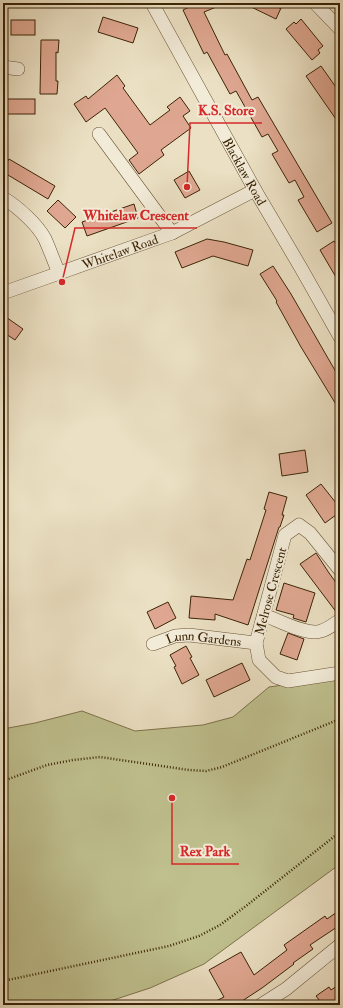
<svg xmlns="http://www.w3.org/2000/svg" width="343" height="1008" font-family="'IM FELL Double Pica',serif">
<style>
.green{fill:#bfc08e;stroke:#7e724a}
.building{fill:#dfa791;stroke:#3c2406}
.lines{fill:none;stroke-linecap:round;stroke-linejoin:round}
.street-casing{stroke:#685335;stroke-width:14}
.path{stroke:#3c2406;stroke-width:2.5;stroke-dasharray:1 2;stroke-linecap:butt}
.street{stroke:#f2ebd8;stroke-width:13}
.labels{text-anchor:middle;stroke-width:4;stroke-linejoin:round;paint-order:stroke}
.street-label{font-size:13px;fill:#3c2406;stroke:#f2ebd8}
.leader{fill:none;stroke:#d62828;stroke-width:1.5}
.callout-dot{fill:#d62828;stroke:#f2ebd8;stroke-width:1.5}
.callout-label{font-size:14px;text-anchor:middle;font-weight:bold;fill:#d62828;stroke:#f2ebd8;stroke-width:4;stroke-linejoin:round;paint-order:stroke}
</style>
<rect width="100%" height="100%" fill="#ebe0c3"/>
<filter id="stains"><feTurbulence type="fractalNoise" baseFrequency=".005" numOctaves="4"/><feColorMatrix values="0 0 0 0 .2 0 0 0 0 .09 0 0 0 0 .02 0 0 0 .5 -.17"/></filter>
<radialGradient id="worn" r=".72"><stop offset=".6" stop-color="#630" stop-opacity="0"/><stop offset="1" stop-color="#630" stop-opacity=".3"/></radialGradient>
<path class="green" d="M340 677V864L204 964 150 988 98 1005H3V729L35 723 82 711 135 731 203 725 233 717 269 687Z"/>
<g class="building">
<path d="M197 3H226L204 12 225 55 227 54 252 100 258 97 332 223 317 232 298 200 304 197 295 180 289 183 272 154 278 151 268 134 262 137 236 91 230 94 207 52 204 54 183 10Z"/>
<path d="M243 3H282L279 8H281L276 19Z"/>
<path d="M103 17 138 28 133 43 98 32Z"/>
<path d="M301 19 323 46 318 50 320 53 312 60 286 29 294 22 296 24Z"/>
<rect x="11" y="20" width="24" height="15"/>
<path d="M41 40H59L58 53 56 52V81H58L57 94H40Z"/>
<path d="M321 66 340 93V125L306 76Z"/>
<path d="M117 75 125 86 123 88 150 125 170 110 167 107 180 97 190 111 183 116 191 128 161 150 164 155 139 174 129 160 138 153 105 108 86 122 74 104 86 96 88 99Z"/>
<rect x="3" y="99" width="32" height="15"/>
<path d="M9 159 55 186 48 199 3 172V169Z"/>
<path d="M189 171 200 190 185 198 174 180Z"/>
<path d="M58 200 76 217 65 228 47 211Z"/>
<path d="M134 204 138 218 87 236 82 222Z"/>
<path d="M207 239 224 242 253 250 248 266 213 256 182 268 175 252Z"/>
<path d="M334 241 340 251V284L320 250Z"/>
<path d="M273 266 291 294 340 379V411L301 347 276 302 277 301 260 274Z"/>
<path d="M3 315 23 329 15 340 3 332Z"/>
<path d="M305 450 308 472 282 476 279 454Z"/>
<path d="M321 484 340 508V512L325 523 306 495Z"/>
<path d="M269 492 287 497 282 515H284L280 527H279L248 625 215 614V620L189 618 191 596 233 600 247 559 250 560 266 510 264 509Z"/>
<path d="M316 553 329 573 340 588V612L337 613 300 564Z"/>
<path d="M284 583 315 593 306 622 293 618 294 615 276 610Z"/>
<path d="M168 602 176 618 155 629 147 612Z"/>
<path d="M288 633 304 639 297 660 280 654Z"/>
<path d="M186 646 192 657 190 658 199 675 182 684 174 667 176 666 170 655Z"/>
<path d="M242 663 250 680 214 697 206 680Z"/>
<path d="M340 910V925L310 945 313 949 293 963 294 964 262 988 236 1005H208L224 997 209 970 241 952 254 975 287 950 284 945 325 916 327 919Z"/>
<path d="M340 984V999L331 1005H323L316 996 329 987 331 990Z"/>
</g>
<g class="lines">
<defs>
<g id="street">
<path id="s1" d="M152 3 255 190 301 268 340 337"/>
<path d="M315 3 340 29"/>
<path d="M3 67 18 69"/>
<path d="M99 134 172 233"/>
<path d="M3 198C17 206 38 225 45 239 50 250 54 262 59 273"/>
<path id="s2" d="M3 293 172 233 255 190"/>
<path d="M340 570 310 533 299 525 285 535 256 643 259 660 276 677 288 681 340 673"/>
<path d="M264 615C278 620 307 636 321 631 328 629 334 624 340 620"/>
<path id="s3" d="M153 644 175 636 189 635 256 643"/>
<path d="M261 1005 286 989 340 945"/>
</g>
</defs>
<use href="#street" class="street-casing"/>
<g class="path">
<path d="M3 781 47 765 73 760 100 757 189 770 206 771 222 767 340 719"/>
<path d="M337 833 340 826"/>
<path d="M337 833 340 837"/>
<path d="M3 981 169 946 199 936 220 925 246 906 340 832"/>
</g>
<use href="#street" class="street"/>
</g>
<g class="labels">
<g class="street-label">
<text dy="5" stroke="none"><textPath href="#s1" startOffset="192">Blacklaw Road</textPath></text>
<text dy="5" stroke="none"><textPath href="#s2" startOffset="124">Whitelaw Road</textPath></text>
<text transform="translate(270 591) rotate(-75)" y="5">Melrose Crescent</text>
<text dy="5" stroke="none"><textPath href="#s3" startOffset="52">Lunn Gardens</textPath></text>
</g>
</g>
<path class="leader" d="M187 187L190 123H262M62 282L75 228H197M172 798L172 864H239"/>
<g class="callout-dot">
<circle cx="187" cy="187" r="4"/>
<circle cx="62" cy="282" r="4"/>
<circle cx="172" cy="798" r="4"/>
</g>
<g class="callout-label">
<text x="226" y="115">K.S. Store</text>
<text x="136" y="220">Whitelaw Crescent</text>
<text x="205" y="856">Rex Park</text>
</g>
<rect width="343" height="1008" fill="none" stroke="#ebe0c3" stroke-width="16"/>
<rect x="4" y="4" width="335" height="1000" fill="none" stroke="#3c2406" stroke-width="2"/>
<rect x="8" y="8" width="327" height="992" fill="none" stroke="#3c2406"/>
<rect width="100%" height="100%" filter="url(#stains)"/>
<rect width="100%" height="100%" fill="url(#worn)"/>
</svg>
